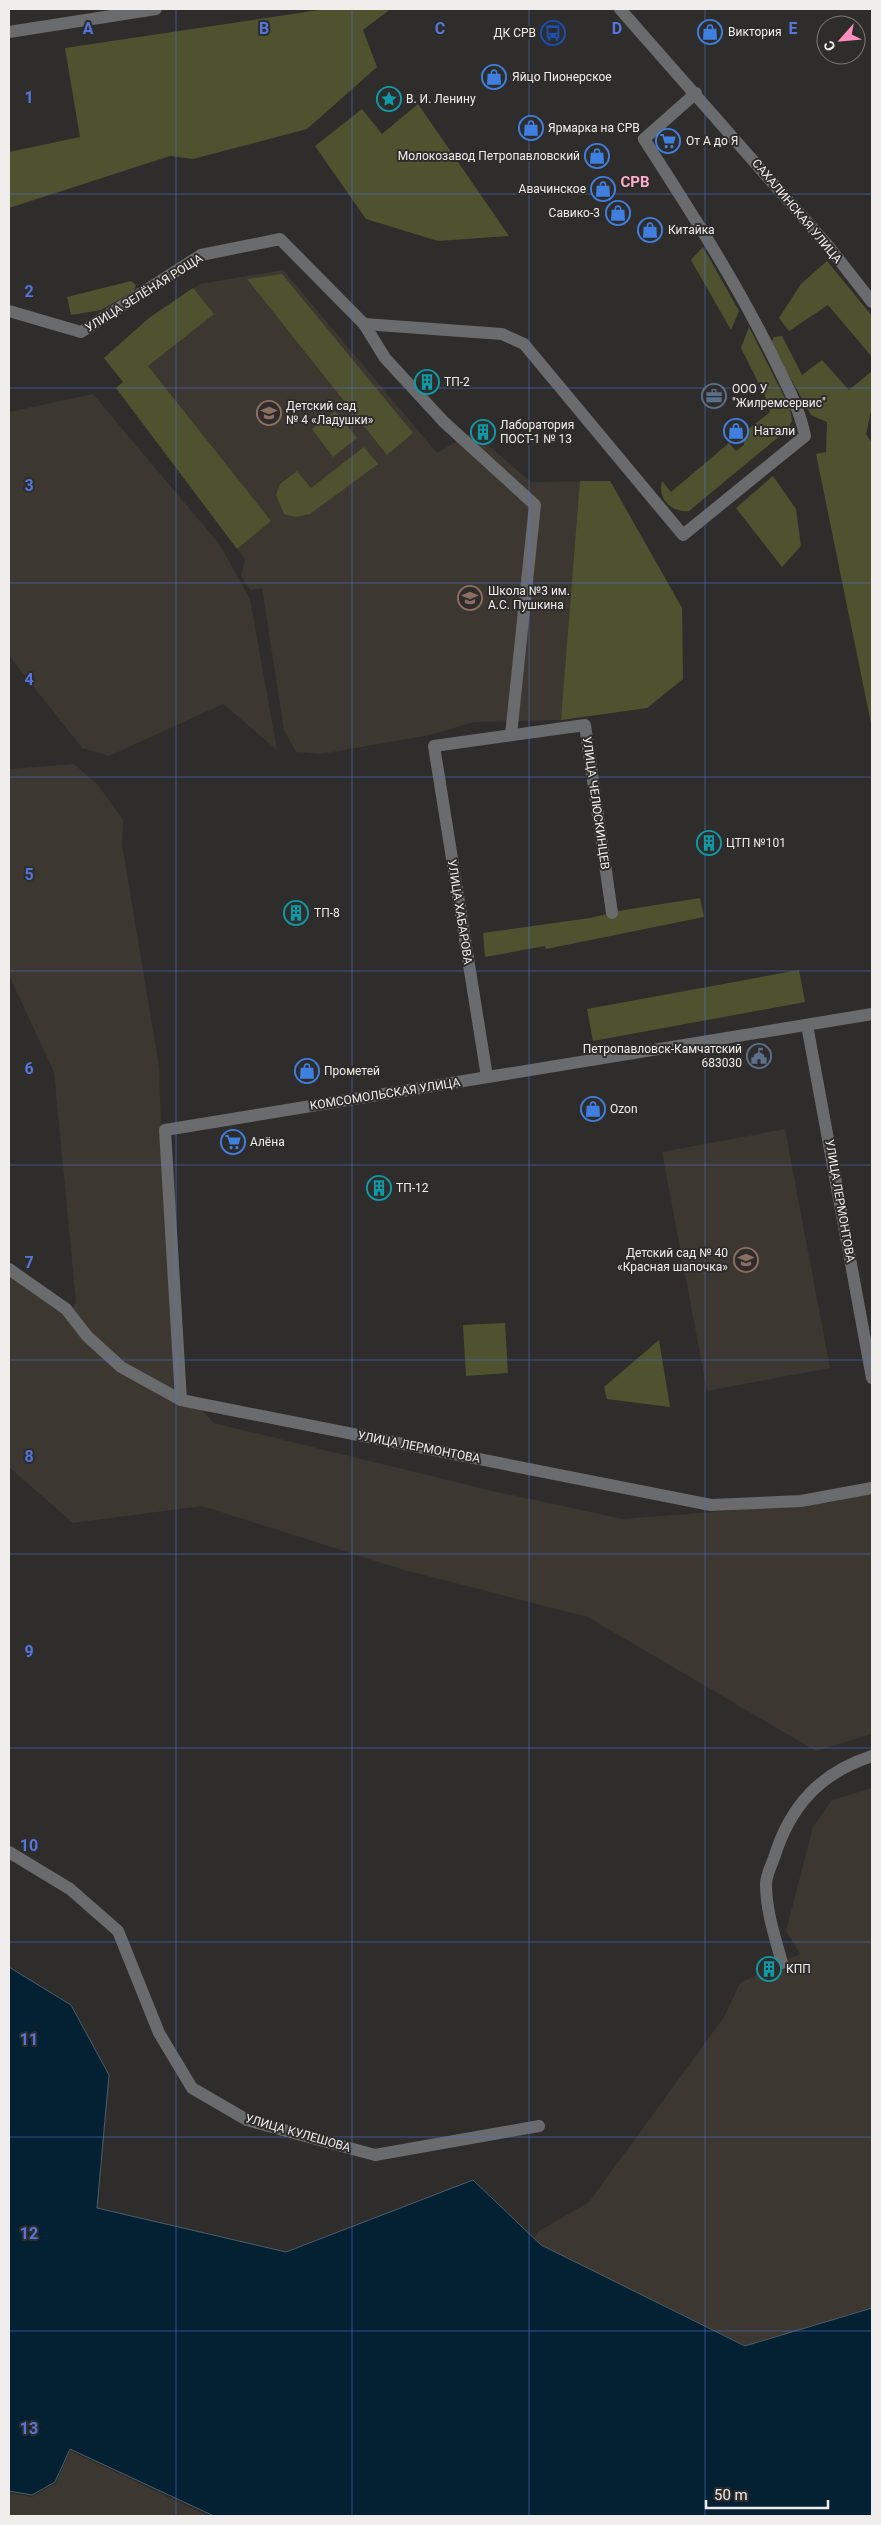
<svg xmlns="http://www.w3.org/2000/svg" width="881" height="2525" font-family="Roboto,sans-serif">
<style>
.built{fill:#3c3730}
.green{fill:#4f522e}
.water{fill:#042033;stroke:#4a5e6a}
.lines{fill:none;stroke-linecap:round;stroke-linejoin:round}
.minor{stroke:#696b6c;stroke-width:12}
.tertiary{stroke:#696b6c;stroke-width:12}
.grid{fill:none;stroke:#5276dd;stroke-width:1;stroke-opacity:0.55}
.labels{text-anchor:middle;stroke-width:4;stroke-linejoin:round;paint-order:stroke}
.poi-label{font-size:12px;fill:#efeeec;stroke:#2f2d2b;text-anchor:start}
.street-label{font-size:12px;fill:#efeeec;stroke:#2f2d2b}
.quarter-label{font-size:15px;font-weight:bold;fill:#fbaccb;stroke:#2f2d2b}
.grid-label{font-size:16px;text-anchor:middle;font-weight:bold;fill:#5276dd;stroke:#2f2d2b;stroke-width:4;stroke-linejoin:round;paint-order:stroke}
</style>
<rect width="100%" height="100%" fill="#2f2d2b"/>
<g class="built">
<path d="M283 270 437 453 473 432 531 482 610 481 682 608 683 679 647 708 561 720 474 722 430 735 321 754 296 752 284 730 262 588 250 590 241 576 245 559 116 388 123 382 104 358 149 318 200 284Z"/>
<path d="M93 394 220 545 250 599 277 750 223 704 109 756 82 748 11 658 9 653V412Z"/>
<path d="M74 764 98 785 123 820 122 844 159 1067 162 1156 175 1382 214 1423 488 1490 623 1519 828 1503 872 1492V1734L816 1751 588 1617 404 1570 202 1506 73 1523 9 1467V1275L67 1315 76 1302 54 1072 9 975V769Z"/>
<path d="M785 1129 830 1368 707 1391 662 1152Z"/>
<path d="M872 1788V2308L745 2346 525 2253 539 2231 589 2202 724 2017 740 1983 800 1954 786 1931 813 1827 832 1800Z"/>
<path d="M70 2451 208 2516H9V2493L32 2497 56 2484Z"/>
</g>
<g class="green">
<path d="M326 9H387L388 11 363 30 377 67 307 129 193 159 170 156 9 208V152L80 137 65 48Z"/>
<path d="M418 104 509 236 438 241 366 219 315 146 362 109 382 134Z"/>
<path d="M703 247 739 311 731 330 691 260Z"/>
<path d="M827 261 872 316V357L828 305 789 331 779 318 801 284Z"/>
<path d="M282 274 413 433 387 455 247 279Z"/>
<path d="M131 281 136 285 134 291 101 310 71 315 67 297Z"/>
<path d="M193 288 214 314 148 366 271 521 237 549 116 388 123 382 104 358 149 318Z"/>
<path d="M749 327 790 408 792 421 787 430 689 511C672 513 657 499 662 481L671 492 729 443 736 451 744 445 745 432 770 412 769 404 741 348Z"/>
<path d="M782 336 802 375 822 360 849 390 872 371V407L866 434 872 443V728L816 454 826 452 827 422 811 415 771 343 774 337Z"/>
<path d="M335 411 357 438 333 457 312 429Z"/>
<path d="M364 447 378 464 310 514 296 517 284 514 276 495 280 484 297 471 311 488Z"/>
<path d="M773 476 796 509 801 546 782 567 736 508Z"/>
<path d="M580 481H610L682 608 683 679 647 708 561 720Z"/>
<path d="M700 898 704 917 546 949 545 946 485 957 483 933 590 918 624 910Z"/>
<path d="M799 970 805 1002 593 1041 587 1009Z"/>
<path d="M505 1323 508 1373 466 1376 463 1325Z"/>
<path d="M659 1340 670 1407 607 1399 604 1387Z"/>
</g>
<path class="water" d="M9 1967 71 2005 109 2075 97 2208 286 2252 473 2180 541 2245 745 2346 872 2308V2516H214L70 2449 55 2482 32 2495 9 2491Z"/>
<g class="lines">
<g class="minor">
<path d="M9 311 81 332 201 255 280 239 364 324 385 358 444 422 535 505 511 735"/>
<path d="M364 324 502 334 524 344 683 535 805 436C799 406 785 382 772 355 735 280 689 209 644 139L696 93"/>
<path d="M807 1025 872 1378"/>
<path d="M487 1077 434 746 585 725 612 913"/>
<path d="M9 1269 66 1309 87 1336 121 1367 181 1400 711 1505 801 1501 872 1488"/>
<path d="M181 1400 165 1130 872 1014"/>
<path d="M9 1852 70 1889 118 1931 159 2033 192 2088 247 2120 375 2155 539 2126"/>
<path d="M782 1963C775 1937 766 1911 766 1884 766 1876 771 1866 774 1858 790 1806 820 1773 872 1756"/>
</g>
<g class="tertiary">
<path d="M620 9 829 247 872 302"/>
<path d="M9 32 156 9"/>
</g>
</g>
<path class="grid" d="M176 9V2516M352 9V2516M529 9V2516M705 9V2516M9 194H872M9 388H872M9 583H872M9 777H872M9 971H872M9 1165H872M9 1360H872M9 1554H872M9 1748H872M9 1942H872M9 2137H872M9 2331H872"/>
<defs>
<symbol id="shop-ring" viewBox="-11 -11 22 22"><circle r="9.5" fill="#2f2d2b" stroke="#3f7fe0" stroke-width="1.5"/><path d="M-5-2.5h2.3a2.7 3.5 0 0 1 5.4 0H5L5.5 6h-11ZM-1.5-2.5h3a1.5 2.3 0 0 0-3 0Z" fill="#3f7fe0"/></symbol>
<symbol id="bus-ring" viewBox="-11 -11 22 22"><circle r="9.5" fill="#2f2d2b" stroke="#1a4fb4" stroke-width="1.5"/><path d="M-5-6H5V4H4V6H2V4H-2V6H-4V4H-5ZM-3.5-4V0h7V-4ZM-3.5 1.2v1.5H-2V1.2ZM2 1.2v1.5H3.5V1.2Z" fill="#1a4fb4"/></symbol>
<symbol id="sight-ring" viewBox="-11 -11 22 22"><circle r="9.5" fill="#2f2d2b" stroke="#0f9aa8" stroke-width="1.5"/><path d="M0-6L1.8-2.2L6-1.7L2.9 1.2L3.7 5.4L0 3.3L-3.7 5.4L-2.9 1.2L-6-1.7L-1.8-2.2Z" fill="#0f9aa8"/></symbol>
<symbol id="supermarket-ring" viewBox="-11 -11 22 22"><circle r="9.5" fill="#2f2d2b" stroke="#3f7fe0" stroke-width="1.5"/><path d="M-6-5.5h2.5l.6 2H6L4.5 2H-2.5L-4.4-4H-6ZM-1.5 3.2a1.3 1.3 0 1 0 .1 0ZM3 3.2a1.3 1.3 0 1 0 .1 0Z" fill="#3f7fe0"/></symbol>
<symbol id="building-ring" viewBox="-11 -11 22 22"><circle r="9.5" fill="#2f2d2b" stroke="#0f9aa8" stroke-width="1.5"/><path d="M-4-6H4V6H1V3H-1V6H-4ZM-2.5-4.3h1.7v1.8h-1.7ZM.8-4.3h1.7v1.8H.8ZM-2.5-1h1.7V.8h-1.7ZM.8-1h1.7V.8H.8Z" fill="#0f9aa8"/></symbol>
<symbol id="office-ring" viewBox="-11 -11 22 22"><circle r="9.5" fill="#2f2d2b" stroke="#5c6f8a" stroke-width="1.5"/><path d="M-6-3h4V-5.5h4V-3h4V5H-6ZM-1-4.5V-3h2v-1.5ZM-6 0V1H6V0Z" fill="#5c6f8a"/></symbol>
<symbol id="school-ring" viewBox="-11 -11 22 22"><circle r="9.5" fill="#2f2d2b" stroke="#8d6e63" stroke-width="1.5"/><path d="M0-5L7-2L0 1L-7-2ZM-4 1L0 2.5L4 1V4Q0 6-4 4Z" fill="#8d6e63"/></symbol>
<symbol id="civic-ring" viewBox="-11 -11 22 22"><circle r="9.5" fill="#2f2d2b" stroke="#5c6f8a" stroke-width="1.5"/><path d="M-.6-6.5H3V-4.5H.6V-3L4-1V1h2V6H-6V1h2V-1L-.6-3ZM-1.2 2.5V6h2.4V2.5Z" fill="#5c6f8a"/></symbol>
</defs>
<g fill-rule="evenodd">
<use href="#shop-ring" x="696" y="18" width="28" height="28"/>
<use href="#bus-ring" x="539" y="19" width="28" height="28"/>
<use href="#shop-ring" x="480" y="63" width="28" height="28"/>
<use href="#sight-ring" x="375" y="85" width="28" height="28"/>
<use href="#shop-ring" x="517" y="114" width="28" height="28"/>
<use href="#supermarket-ring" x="654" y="127" width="28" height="28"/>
<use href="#shop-ring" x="583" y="142" width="28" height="28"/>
<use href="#shop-ring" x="589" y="175" width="28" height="28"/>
<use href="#shop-ring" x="604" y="199" width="28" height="28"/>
<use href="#shop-ring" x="636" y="216" width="28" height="28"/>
<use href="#building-ring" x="413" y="368" width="28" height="28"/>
<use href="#office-ring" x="700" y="382" width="28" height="28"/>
<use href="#school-ring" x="255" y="399" width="28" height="28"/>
<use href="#shop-ring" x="722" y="417" width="28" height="28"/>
<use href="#building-ring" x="469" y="418" width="28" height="28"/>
<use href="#school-ring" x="456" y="584" width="28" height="28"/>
<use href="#building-ring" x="695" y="829" width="28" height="28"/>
<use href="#building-ring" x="282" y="899" width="28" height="28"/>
<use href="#civic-ring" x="745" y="1042" width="28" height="28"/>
<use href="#shop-ring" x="293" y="1057" width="28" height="28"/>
<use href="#shop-ring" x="579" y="1095" width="28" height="28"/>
<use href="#supermarket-ring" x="219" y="1128" width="28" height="28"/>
<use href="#building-ring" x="365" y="1174" width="28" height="28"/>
<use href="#school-ring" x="732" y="1246" width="28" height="28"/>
<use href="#building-ring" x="755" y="1955" width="28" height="28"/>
</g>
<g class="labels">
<g class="poi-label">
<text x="728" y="36">Виктория</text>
<text x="536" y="37" text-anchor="end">ДК СРВ</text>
<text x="512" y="81">Яйцо Пионерское</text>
<text x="406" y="103">В. И. Ленину</text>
<text x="548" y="132">Ярмарка на СРВ</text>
<text x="686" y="145">От А до Я</text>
<text x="580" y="160" text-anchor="end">Молокозавод Петропавловский</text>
<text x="586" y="193" text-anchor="end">Авачинское</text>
<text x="600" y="217" text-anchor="end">Савико-3</text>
<text x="668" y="234">Китайка</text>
<text x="444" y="386">ТП-2</text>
<text x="732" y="393">ООО У<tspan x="732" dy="14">"Жилремсервис"</tspan></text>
<text x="286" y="410">Детский сад<tspan x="286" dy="14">№ 4 «Ладушки»</tspan></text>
<text x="500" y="429">Лаборатория<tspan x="500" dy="14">ПОСТ-1 № 13</tspan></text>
<text x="754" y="435">Натали</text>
<text x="488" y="595">Школа №3 им.<tspan x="488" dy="14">А.С. Пушкина</tspan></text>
<text x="726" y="847">ЦТП №101</text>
<text x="314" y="917">ТП-8</text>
<text x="742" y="1053" text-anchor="end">Петропавловск-Камчатский<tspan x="742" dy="14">683030</tspan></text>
<text x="324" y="1075">Прометей</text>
<text x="610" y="1113">Ozon</text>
<text x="250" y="1146">Алёна</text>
<text x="396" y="1192">ТП-12</text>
<text x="728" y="1257" text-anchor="end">Детский сад № 40<tspan x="728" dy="14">«Красная шапочка»</tspan></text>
<text x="786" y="1973">КПП</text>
</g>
<g class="street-label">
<text transform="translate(797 211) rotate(50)" y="4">САХАЛИНСКАЯ УЛИЦА</text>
<text transform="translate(144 293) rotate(-32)" y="4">УЛИЦА ЗЕЛЁНАЯ РОЩА</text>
<text transform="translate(596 803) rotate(82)" y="4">УЛИЦА ЧЕЛЮСКИНЦЕВ</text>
<text transform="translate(460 912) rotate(81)" y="4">УЛИЦА ХАБАРОВА</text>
<text transform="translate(385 1094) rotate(-9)" y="4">КОМСОМОЛЬСКАЯ УЛИЦА</text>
<text transform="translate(840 1201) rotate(80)" y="4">УЛИЦА ЛЕРМОНТОВА</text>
<text transform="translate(419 1447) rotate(11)" y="4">УЛИЦА ЛЕРМОНТОВА</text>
<text transform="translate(298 2133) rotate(16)" y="4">УЛИЦА КУЛЕШОВА</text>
</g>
<g class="quarter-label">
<text x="635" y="187">СРВ</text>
</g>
</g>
<g class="grid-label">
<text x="88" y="34">A</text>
<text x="264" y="34">B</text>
<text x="440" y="34">C</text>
<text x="617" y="34">D</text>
<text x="793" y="34">E</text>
<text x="29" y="103">1</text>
<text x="29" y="297">2</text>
<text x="29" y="491">3</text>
<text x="29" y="685">4</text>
<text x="29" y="880">5</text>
<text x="29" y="1074">6</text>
<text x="29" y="1268">7</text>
<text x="29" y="1462">8</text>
<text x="29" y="1657">9</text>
<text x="29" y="1851">10</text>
<text x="29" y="2045">11</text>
<text x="29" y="2239">12</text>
<text x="29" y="2434">13</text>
</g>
<rect width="881" height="2525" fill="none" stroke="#efeeec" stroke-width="20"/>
<g transform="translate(841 40) rotate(243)"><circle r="24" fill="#2f2d2b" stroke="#7c7a78"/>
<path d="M0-4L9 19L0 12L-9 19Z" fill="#fe8ebd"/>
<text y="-8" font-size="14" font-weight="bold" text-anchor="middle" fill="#efeeec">С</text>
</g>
<path d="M706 2500v8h122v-8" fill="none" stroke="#efeeec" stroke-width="2.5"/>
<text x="714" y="2500" font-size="15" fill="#efeeec" stroke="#2f2d2b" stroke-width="4" paint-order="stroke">50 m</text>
</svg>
